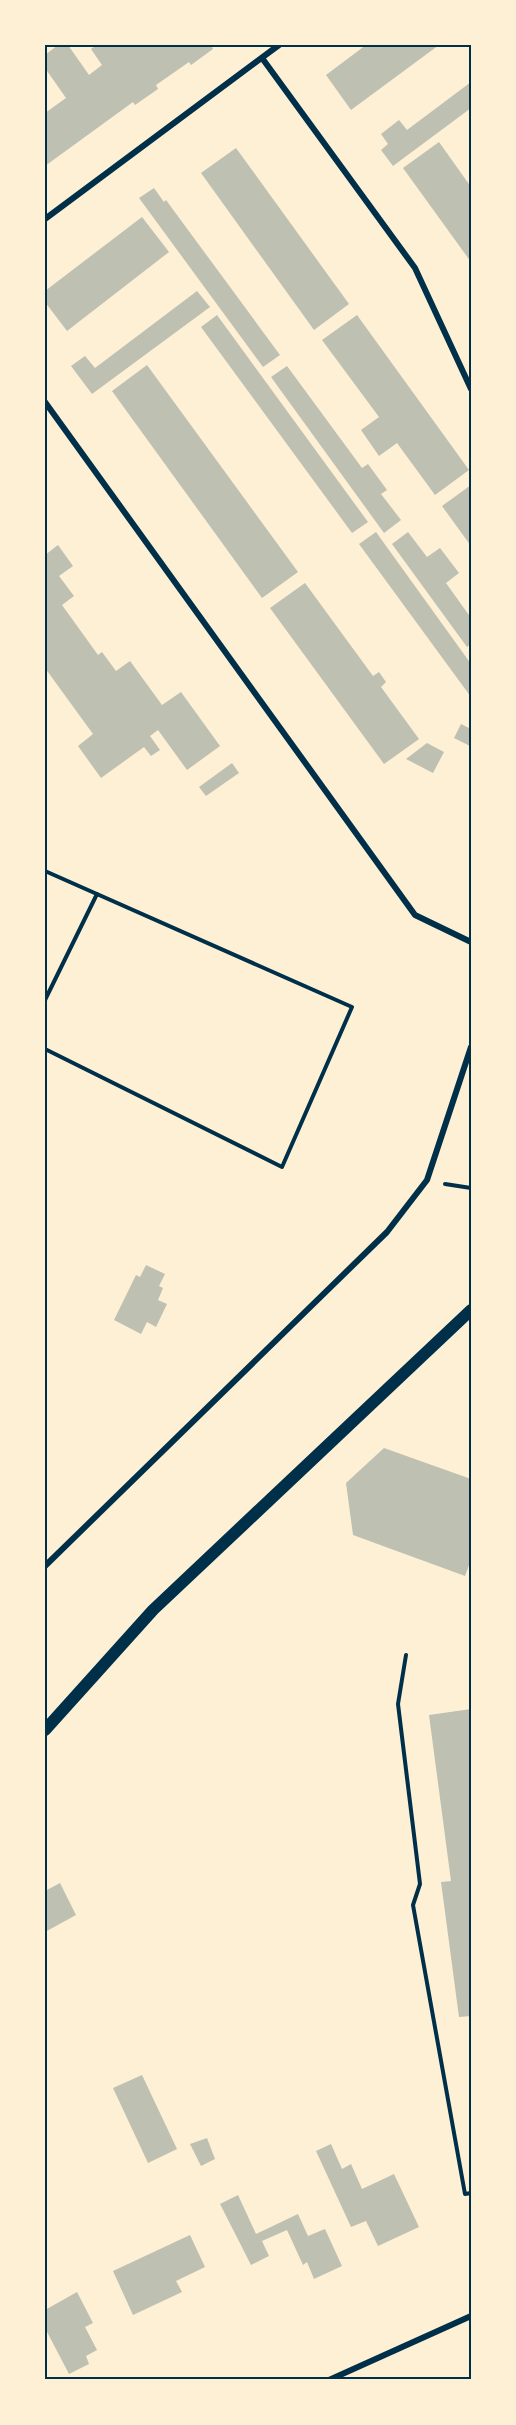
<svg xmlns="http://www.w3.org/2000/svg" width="516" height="2425" font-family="'Work Sans',sans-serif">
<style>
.building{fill:#bec0b2}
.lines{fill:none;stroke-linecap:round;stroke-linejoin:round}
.path{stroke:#003049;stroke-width:4}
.minor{stroke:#003049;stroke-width:6}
.secondary{stroke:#003049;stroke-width:12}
.neatline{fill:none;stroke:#003049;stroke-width:2}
</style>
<rect width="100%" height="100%" fill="#fdf0d5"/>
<g class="building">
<path d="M58 45H68L89 75 102 65 91 49 97 45H211L213 49 191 65 189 62 156 85 158 89 135 105 133 102 45 166V113L66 98 45 68V55Z"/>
<path d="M366 45H439L351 110 326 75Z"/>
<path d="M471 82V108L393 166 381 150 388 144 381 134 399 120 407 130Z"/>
<path d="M439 142 471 187V262L403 168Z"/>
<path d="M236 148 349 304 314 330 201 173Z"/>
<path d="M154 188 164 202 166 200 280 355 263 367 139 198Z"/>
<path d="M142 217 169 252 67 331 45 302V291Z"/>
<path d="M197 291 210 307 92 394 71 366 85 356 95 368Z"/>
<path d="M217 315 368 522 352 533 201 327Z"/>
<path d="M357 315 469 470 435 495 397 443 379 456 361 430 379 417 322 340Z"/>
<path d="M147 365 298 572 262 598 112 391Z"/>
<path d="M287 366 362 468 368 464 387 490 381 494 401 520 384 533 271 377Z"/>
<path d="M471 485V546L442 506Z"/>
<path d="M376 532 471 664V697L359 544Z"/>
<path d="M408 532 427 557 440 548 459 573 446 583 471 618V644L467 647 392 544Z"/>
<path d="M58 545 73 566 59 576 74 596 62 605 98 655 102 652 116 671 130 661 162 705 181 692 220 746 187 770 158 730 150 736 160 750 151 756 144 747 101 778 78 746 93 734 45 668V555Z"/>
<path d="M305 583 373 676 379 672 386 682 381 687 419 739 384 764 270 608Z"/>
<path d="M461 724 471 729 470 746 454 738Z"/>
<path d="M427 743 444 752 433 773 406 759Z"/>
<path d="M232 763 239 773 206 796 199 787Z"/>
<path d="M146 1265 165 1274 159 1286 163 1288 158 1300 167 1304 156 1327 147 1322 141 1334 114 1320 136 1275 140 1277Z"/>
<path d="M384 1448 471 1479V1560L465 1576 353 1535 346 1483Z"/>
<path d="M471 1709V2016L459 2017 441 1882 451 1881 429 1715Z"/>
<path d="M60 1883 76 1915 45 1932V1891Z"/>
<path d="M142 2075 177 2149 148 2163 113 2088Z"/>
<path d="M207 2138 215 2159 201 2166 190 2144Z"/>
<path d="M331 2144 342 2169 351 2164 362 2189 394 2174 419 2227 378 2246 366 2221 351 2227 316 2151Z"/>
<path d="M238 2195 256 2234 298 2214 308 2236 325 2229 342 2266 314 2279 307 2262 303 2265 287 2230 262 2241 269 2256 251 2265 220 2204Z"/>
<path d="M190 2235 205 2267 176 2281 182 2292 133 2315 113 2271Z"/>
<path d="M77 2292 93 2323 85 2327 97 2350 86 2356 89 2364 69 2374 45 2328V2310Z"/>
</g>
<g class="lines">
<g class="path">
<path d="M45 871 352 1007 282 1167 45 1049"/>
<path d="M45 1000 97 894"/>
<path d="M445 1184 471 1188"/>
<path d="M406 1655 398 1704 420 1884 413 1905 465 2194 471 2193"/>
</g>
<g class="minor">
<path d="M262 58 415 268 471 389"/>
<path d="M45 219 279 45"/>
<path d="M45 402 415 915 471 942"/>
<path d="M45 1566 387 1232 427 1180 471 1047"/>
<path d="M329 2380 471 2316"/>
</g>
<path class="secondary" d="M45 1730 153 1610 471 1310"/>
</g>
<rect width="516" height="2425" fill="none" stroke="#fdf0d5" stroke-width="93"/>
<rect x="46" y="46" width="424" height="2332" class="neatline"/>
</svg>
